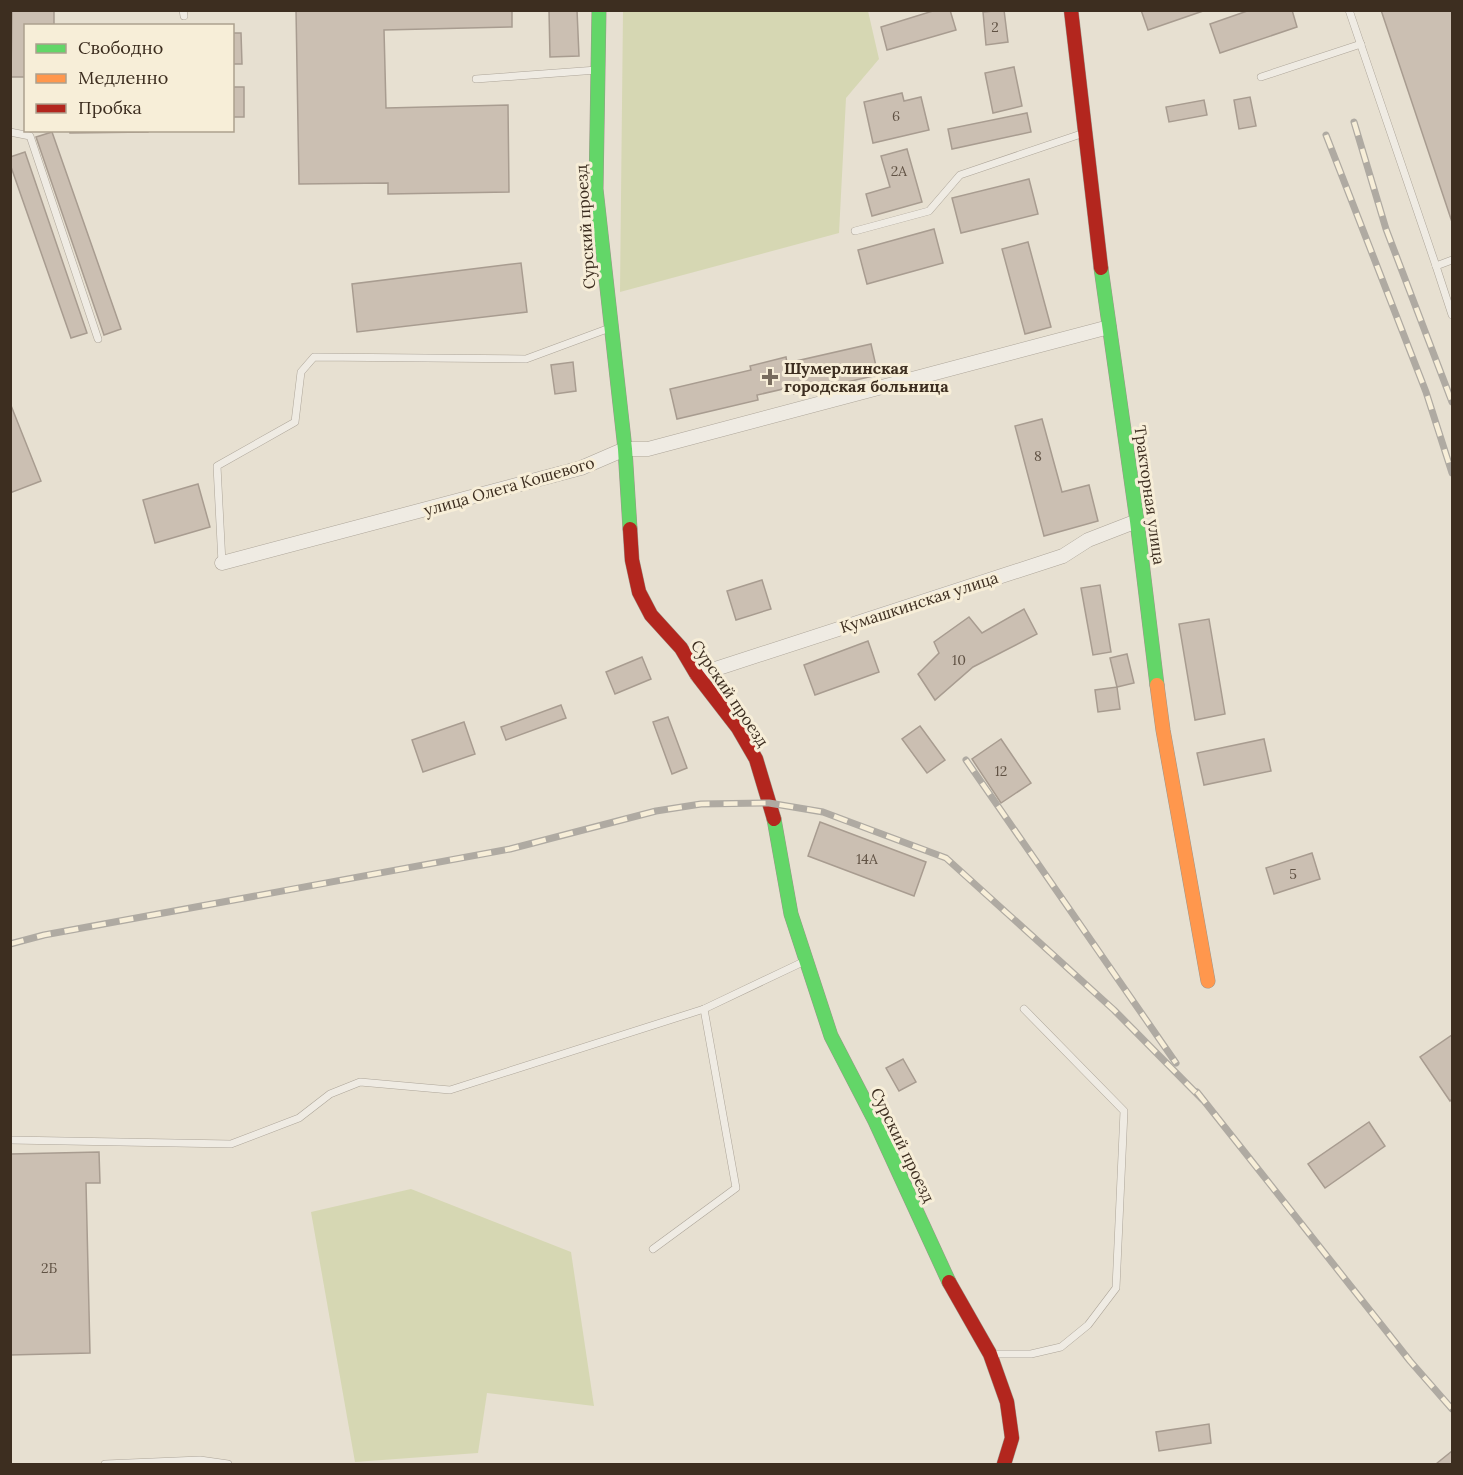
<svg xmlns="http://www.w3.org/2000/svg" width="1463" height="1475" font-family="Lora,serif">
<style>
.green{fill:#d6d7b3}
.building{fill:#cbbfb2;stroke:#a89c90;stroke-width:1.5}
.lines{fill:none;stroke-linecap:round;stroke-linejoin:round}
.lane-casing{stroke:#ada599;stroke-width:8}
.street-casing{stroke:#ada599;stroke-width:15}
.fast-casing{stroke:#9c958a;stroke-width:15}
.slow-casing{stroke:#9c958a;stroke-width:15}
.jam-casing{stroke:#9c958a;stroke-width:15}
.lane{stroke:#efebe3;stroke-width:7}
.street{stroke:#efebe3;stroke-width:14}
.fast{stroke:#63d668;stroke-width:14}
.slow{stroke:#ff974d;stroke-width:14}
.jam{stroke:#b3261e;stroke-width:14}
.rail-casing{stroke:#afaaa2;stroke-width:7}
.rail{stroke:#f7eed8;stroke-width:4.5;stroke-dasharray:14;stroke-linecap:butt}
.poi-dot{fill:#786c5e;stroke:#f7eed8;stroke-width:2}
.labels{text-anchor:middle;stroke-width:6;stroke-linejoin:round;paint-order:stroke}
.number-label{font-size:14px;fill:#605244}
.street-label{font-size:16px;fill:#3d2e20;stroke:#f7eed8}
.poi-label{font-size:16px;font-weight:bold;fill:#3d2e20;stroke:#f7eed8;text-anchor:start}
</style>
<rect width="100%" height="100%" fill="#e7e0d1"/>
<g class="green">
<path d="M623 11H868L879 59 846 98 839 233 620 292Z"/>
<path d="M411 1189 571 1252 594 1406 487 1393 478 1453 355 1462 311 1212Z"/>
</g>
<g class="building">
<path d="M12 10H54V26H26V77H11Z"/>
<path d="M296 10H512V27L384 30 386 108 508 105 509 192 388 194V183L299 184Z"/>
<path d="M549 10H577L579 56 550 57Z"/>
<path d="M936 10H950L956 30 887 50 881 27Z"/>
<path d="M1004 10 1008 42 986 45 983 12Z"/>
<path d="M1141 10H1206L1148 30Z"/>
<path d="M1250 10H1292L1297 27 1220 53 1210 24Z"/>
<path d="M1381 10H1452V222Z"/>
<path d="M232 33H241L242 64H232Z"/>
<path d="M1014 67 1022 106 993 113 985 73Z"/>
<rect x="232" y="87" width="12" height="30"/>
<path d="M902 93 904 101 921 97 929 130 873 143 864 102Z"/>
<path d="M1250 97 1256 126 1239 129 1234 100Z"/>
<path d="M1204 100 1207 115 1169 122 1166 107Z"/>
<path d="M1027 113 1031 132 952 149 948 129Z"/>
<path d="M70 130H148V132L70 133Z"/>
<path d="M52 132 121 329 104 335 36 137Z"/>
<path d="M907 149 922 202 872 216 866 194 890 187 881 156Z"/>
<path d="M25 152 87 333 71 338 10 164V157Z"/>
<path d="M1029 179 1038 214 961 233 952 198Z"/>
<path d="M934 229 943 263 867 284 858 250Z"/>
<path d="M1028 242 1051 327 1025 334 1002 249Z"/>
<path d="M521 263 527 312 357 332 352 284Z"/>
<path d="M871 344 878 375 794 394 792 387 757 395 758 400 677 419 670 389 751 370 750 366 786 357 787 363Z"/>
<path d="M573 362 576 391 555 394 551 365Z"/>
<path d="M10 403 41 481 10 493Z"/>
<path d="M1042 419 1062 492 1089 485 1098 521 1044 536 1015 426Z"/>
<path d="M198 484 210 527 155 543 143 500Z"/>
<path d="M762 580 771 609 736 620 727 591Z"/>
<path d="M1100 585 1111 652 1093 655 1081 588Z"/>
<path d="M1024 609 1037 634 973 667 935 700 918 674 939 653 934 642 969 617 982 633Z"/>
<path d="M1209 619 1225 714 1195 720 1179 624Z"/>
<path d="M868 641 879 672 815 695 804 665Z"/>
<path d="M1127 654 1134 683 1117 687 1110 658Z"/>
<path d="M642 657 651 679 615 694 606 672Z"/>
<path d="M1117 687 1120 709 1098 712 1095 690Z"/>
<path d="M561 705 566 718 506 740 501 727Z"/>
<path d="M668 717 687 768 672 774 653 722Z"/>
<path d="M464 722 475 754 423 772 412 740Z"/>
<path d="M920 726 945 760 927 773 902 739Z"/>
<path d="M1001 739 1031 783 1001 803 972 759Z"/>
<path d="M1264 739 1271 771 1204 785 1197 753Z"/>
<path d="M820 822 926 862 914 896 808 856Z"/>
<path d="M1312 853 1320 879 1274 894 1266 868Z"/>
<path d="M1452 1035V1099L1450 1101 1420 1057Z"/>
<path d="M903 1059 916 1082 899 1091 886 1068Z"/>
<path d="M1369 1122 1385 1146 1325 1188 1308 1164Z"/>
<path d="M99 1152 100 1183H86L90 1353 10 1355V1154Z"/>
<path d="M1209 1424 1211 1443 1159 1451 1156 1432Z"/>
<path d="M1452 1451V1464H1436Z"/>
</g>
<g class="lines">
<defs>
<g id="lane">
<path d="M183 10 184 16"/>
<path d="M1349 10 1436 266 1452 260"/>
<path d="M1261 77 1361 44"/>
<path d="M476 79 597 70"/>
<path d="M10 132 30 136 98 339"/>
<path d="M855 231 929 211 960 175 1081 134"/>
<path d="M1436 266 1452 315"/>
<path d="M222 563 217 466 295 422 301 372 314 357 526 359 607 329"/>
<path d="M10 1140 231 1144 299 1118 330 1094 360 1082 450 1090 704 1009 805 961"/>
<path d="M653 1249 736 1188 704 1009"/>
<path d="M993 1354H1031L1061 1347 1088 1325 1116 1288 1124 1111 1024 1009"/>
<path d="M105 1464 200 1460 228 1464"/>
</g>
<g id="street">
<path d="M222 563 581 468 625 449H648L1109 327"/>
<path d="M697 675 1063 556 1088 540 1137 521"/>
</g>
<g id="fast">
<path d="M599 10 596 189 625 449 630 529"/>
<path d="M1101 268 1137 521 1157 685"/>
<path d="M774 819 791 914 831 1036 875 1121 949 1282"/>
</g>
<path id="slow" d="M1157 685 1163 730 1208 981"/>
<g id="jam">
<path d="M1071 10 1101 268"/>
<path d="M630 529 632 560 639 592 651 615 681 648 697 675 738 728 756 759 774 819"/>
<path d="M949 1282 990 1354 1007 1402 1012 1438 1004 1464"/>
</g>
</defs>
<use href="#lane" class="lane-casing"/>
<use href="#street" class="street-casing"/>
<use href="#fast" class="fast-casing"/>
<use href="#slow" class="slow-casing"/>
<use href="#jam" class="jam-casing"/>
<use href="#lane" class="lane"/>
<use href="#street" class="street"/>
<use href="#fast" class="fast"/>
<use href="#slow" class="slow"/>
<use href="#jam" class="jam"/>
<defs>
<g id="rail">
<path d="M1354 122 1386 229 1452 402"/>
<path d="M1326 135 1426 392 1452 473"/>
<path d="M966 760 1176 1063"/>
<path d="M10 944 44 935 510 849 656 811 701 804 769 803 823 812 946 858 1114 1010 1202 1099"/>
<path d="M1197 1092 1410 1361 1452 1409"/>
</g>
</defs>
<use href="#rail" class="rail-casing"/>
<use href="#rail" class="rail"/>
</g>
<path class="poi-dot" d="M767 368h6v6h6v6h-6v6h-6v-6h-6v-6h6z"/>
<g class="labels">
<g class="number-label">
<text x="995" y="32">2</text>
<text x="896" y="121">6</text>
<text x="899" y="176">2А</text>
<text x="1038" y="461">8</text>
<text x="959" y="665">10</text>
<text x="1001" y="776">12</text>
<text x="867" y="864">14А</text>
<text x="1293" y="879">5</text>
<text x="49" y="1273">2Б</text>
</g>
<g class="street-label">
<text transform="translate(585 227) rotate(-94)" y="6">Сурский проезд</text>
<text transform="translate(509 486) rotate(-16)" y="6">улица Олега Кошевого</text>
<text transform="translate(1150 495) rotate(82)" y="6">Тракторная улица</text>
<text transform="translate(919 602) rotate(-18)" y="6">Кумашкинская улица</text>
<text transform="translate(730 693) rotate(56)" y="6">Сурский проезд</text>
<text transform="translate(903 1145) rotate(64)" y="6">Сурский проезд</text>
</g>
<g class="poi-label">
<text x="784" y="374">Шумерлинская<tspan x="784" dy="18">городская больница</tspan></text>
</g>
</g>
<rect width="1463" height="1475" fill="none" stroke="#3d2e20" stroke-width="24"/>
<rect x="24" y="24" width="210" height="108" fill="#f7eed8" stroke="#ada18e" stroke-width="1.5"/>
<rect x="36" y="44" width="30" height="9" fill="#63d668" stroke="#ada18e" stroke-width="1.5"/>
<text x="78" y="54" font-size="18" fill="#3d2e20">Свободно</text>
<rect x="36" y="74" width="30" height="9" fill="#ff974d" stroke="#ada18e" stroke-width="1.5"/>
<text x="78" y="84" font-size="18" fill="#3d2e20">Медленно</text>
<rect x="36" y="104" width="30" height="9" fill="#b3261e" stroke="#ada18e" stroke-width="1.5"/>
<text x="78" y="114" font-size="18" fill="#3d2e20">Пробка</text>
</svg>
